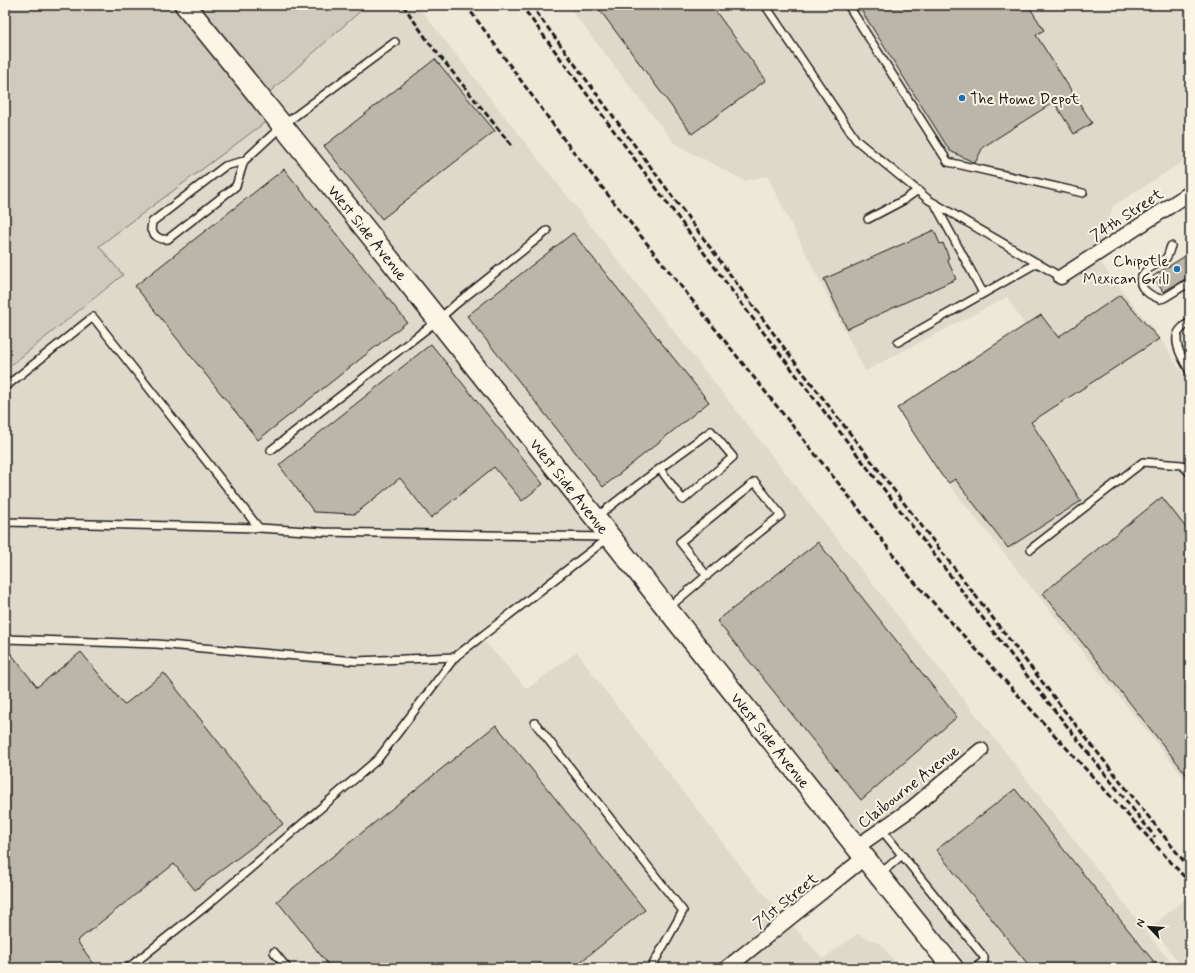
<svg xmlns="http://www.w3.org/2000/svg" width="1195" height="973" font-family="Mynerve,sans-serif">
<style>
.built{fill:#ded9cb}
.green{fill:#cfcabd;stroke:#76736c}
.building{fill:#bab6aa;stroke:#1c1c1c}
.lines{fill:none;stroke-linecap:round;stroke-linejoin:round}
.lane-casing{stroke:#1c1c1c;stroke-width:10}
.street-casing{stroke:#1c1c1c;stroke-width:17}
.secondary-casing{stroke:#1c1c1c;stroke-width:23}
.lane{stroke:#fcf5e5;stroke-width:7}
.street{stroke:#fcf5e5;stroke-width:14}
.secondary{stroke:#fcf5e5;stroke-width:20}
.rail{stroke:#1c1c1c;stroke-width:3;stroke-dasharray:6 3;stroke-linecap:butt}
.poi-dot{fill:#1f6fb2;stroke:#fcf5e5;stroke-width:1.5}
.labels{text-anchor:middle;stroke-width:4;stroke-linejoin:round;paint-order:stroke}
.poi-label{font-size:16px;fill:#1c1c1c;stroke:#fcf5e5;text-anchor:start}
.street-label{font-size:16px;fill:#1c1c1c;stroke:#fcf5e5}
</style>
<rect width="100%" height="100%" fill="#eee8d9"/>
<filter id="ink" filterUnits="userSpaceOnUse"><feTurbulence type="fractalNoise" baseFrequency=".025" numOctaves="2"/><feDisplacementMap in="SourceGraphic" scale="8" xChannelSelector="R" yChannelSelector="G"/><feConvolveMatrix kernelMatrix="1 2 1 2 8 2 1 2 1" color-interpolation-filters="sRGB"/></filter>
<g filter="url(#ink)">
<g class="built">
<path d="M367 5H417L1175 968H969L609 533 477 633 527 689 577 652 600 684 753 882 823 959 857 934 881 944 900 968H5V370L123 276 99 246 275 115 263 98Z"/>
<path d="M567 5H1190V157L1113 206 1099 261 1163 342 1190 385V785L942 476 897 408 1025 326 1007 297 865 371 767 176 745 181 675 144Z"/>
<path d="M1190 895V968H1183L1151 927Z"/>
</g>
<path class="green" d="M5 5H367L263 98 275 115 99 246 123 275 5 370Z"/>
<g class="building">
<path d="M596 5H711L766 80 692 134Z"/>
<path d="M858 5H1028L1044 30 1036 35 1092 123 1074 134 1054 102 983 147 975 163 950 151Z"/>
<path d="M435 59 495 131 382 219 324 146Z"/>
<path d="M284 169 407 322 258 440 135 286Z"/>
<path d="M934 230 940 244 943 243 949 258 947 259 956 279 847 329 824 279Z"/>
<path d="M573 233 709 402 603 487 467 316Z"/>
<path d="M1190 253V276L1163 292 1153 276Z"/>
<path d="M1120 295 1159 339 1031 422 1081 501 1008 548 955 479 949 483 942 476 897 408 1041 315 1058 337Z"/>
<path d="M431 344 543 484 522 501 494 467 431 518 400 478 355 514 314 512 279 465Z"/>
<path d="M1162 497 1190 533V779L1043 593Z"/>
<path d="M818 542 957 717 861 800 717 621Z"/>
<path d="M5 646 37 687 81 652 124 705 164 673 283 824 195 890 174 864 77 941 97 968H5Z"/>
<path d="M496 725 645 910 573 968H331L277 901Z"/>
<path d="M1015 789 1159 968H1031L936 850Z"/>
</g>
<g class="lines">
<defs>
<g id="lane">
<path d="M765 5 856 140 929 200 1061 277"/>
<path d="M848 5 948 162 1083 193"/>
<path d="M244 161 236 186 168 239C159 240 156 237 151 230L152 222 225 166 244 161 283 125 395 42"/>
<path d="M935 204 983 293"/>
<path d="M868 219 904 200 918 190"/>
<path d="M1171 246C1169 250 1169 255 1166 258 1161 263 1153 265 1147 270 1132 283 1146 294 1160 299L1164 298 1190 282"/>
<path d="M1190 322C1187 324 1184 326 1182 328 1169 339 1184 361 1190 372"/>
<path d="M898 342 1037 263"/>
<path d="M5 387 93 317 259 528"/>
<path d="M271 450 438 320 456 304 547 231"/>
<path d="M597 517C633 487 673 459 711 431L733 457 683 500 660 469"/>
<path d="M5 522 259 528 323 532 605 537"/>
<path d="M1031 549 1143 462 1182 465 1190 473"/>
<path d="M668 608 730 556 781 515 755 482 680 542 707 576"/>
<path d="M5 639 156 644 356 661 455 657"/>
<path d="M535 723 683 911 651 968"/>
<path d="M881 829 902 855"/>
<path d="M880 874 902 855 984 957V961L975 968"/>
<path d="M274 952 287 968"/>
<path d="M128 968 205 907 378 759 455 657 609 537"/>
</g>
<g id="street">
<path d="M1061 277 1190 193"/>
<path d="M855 848 911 809 981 750"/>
<path d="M727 968 864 858"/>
</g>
<g id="secondary">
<path id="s1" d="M185 5C444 323 696 648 953 968"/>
</g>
</defs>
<use href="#lane" class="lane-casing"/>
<use href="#street" class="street-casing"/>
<use href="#secondary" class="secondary-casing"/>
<use href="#lane" class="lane"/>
<use href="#street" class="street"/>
<use href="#secondary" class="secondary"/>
<g class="rail">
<path d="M403 5 430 44 512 146"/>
<path d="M466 5 565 141 855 504 909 576 1190 883"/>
<path d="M521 5 744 307 1025 673 1155 837"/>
<path d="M531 5 791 357 1067 714 1190 869"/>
</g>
</g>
</g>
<g class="poi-dot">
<circle cx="962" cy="98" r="4"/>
<circle cx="1177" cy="269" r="4"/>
</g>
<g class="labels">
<g class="poi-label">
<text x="970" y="104">The Home Depot</text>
<text x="1169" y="266" text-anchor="end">Chipotle<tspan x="1169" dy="18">Mexican Grill</tspan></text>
</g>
<g class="street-label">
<text transform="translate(1126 214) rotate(-33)" y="6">74th Street</text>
<text dy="6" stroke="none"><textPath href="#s1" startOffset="292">West Side Avenue</textPath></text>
<text dy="6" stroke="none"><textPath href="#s1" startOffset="616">West Side Avenue</textPath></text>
<text dy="6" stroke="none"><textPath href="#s1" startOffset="940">West Side Avenue</textPath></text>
<text transform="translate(908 786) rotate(-38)" y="6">Claibourne Avenue</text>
<text transform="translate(785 900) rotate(-39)" y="6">71st Street</text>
</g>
</g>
<rect width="1195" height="973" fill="none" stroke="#fcf5e5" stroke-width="20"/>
<rect x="10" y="10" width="1175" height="953" fill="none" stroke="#1c1c1c" stroke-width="1.5" filter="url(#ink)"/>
<g transform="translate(1149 927) rotate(295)" stroke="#fcf5e5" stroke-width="3" paint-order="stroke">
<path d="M0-3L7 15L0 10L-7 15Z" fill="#1c1c1c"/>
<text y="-6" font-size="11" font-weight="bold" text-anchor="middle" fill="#1c1c1c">N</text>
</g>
</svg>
